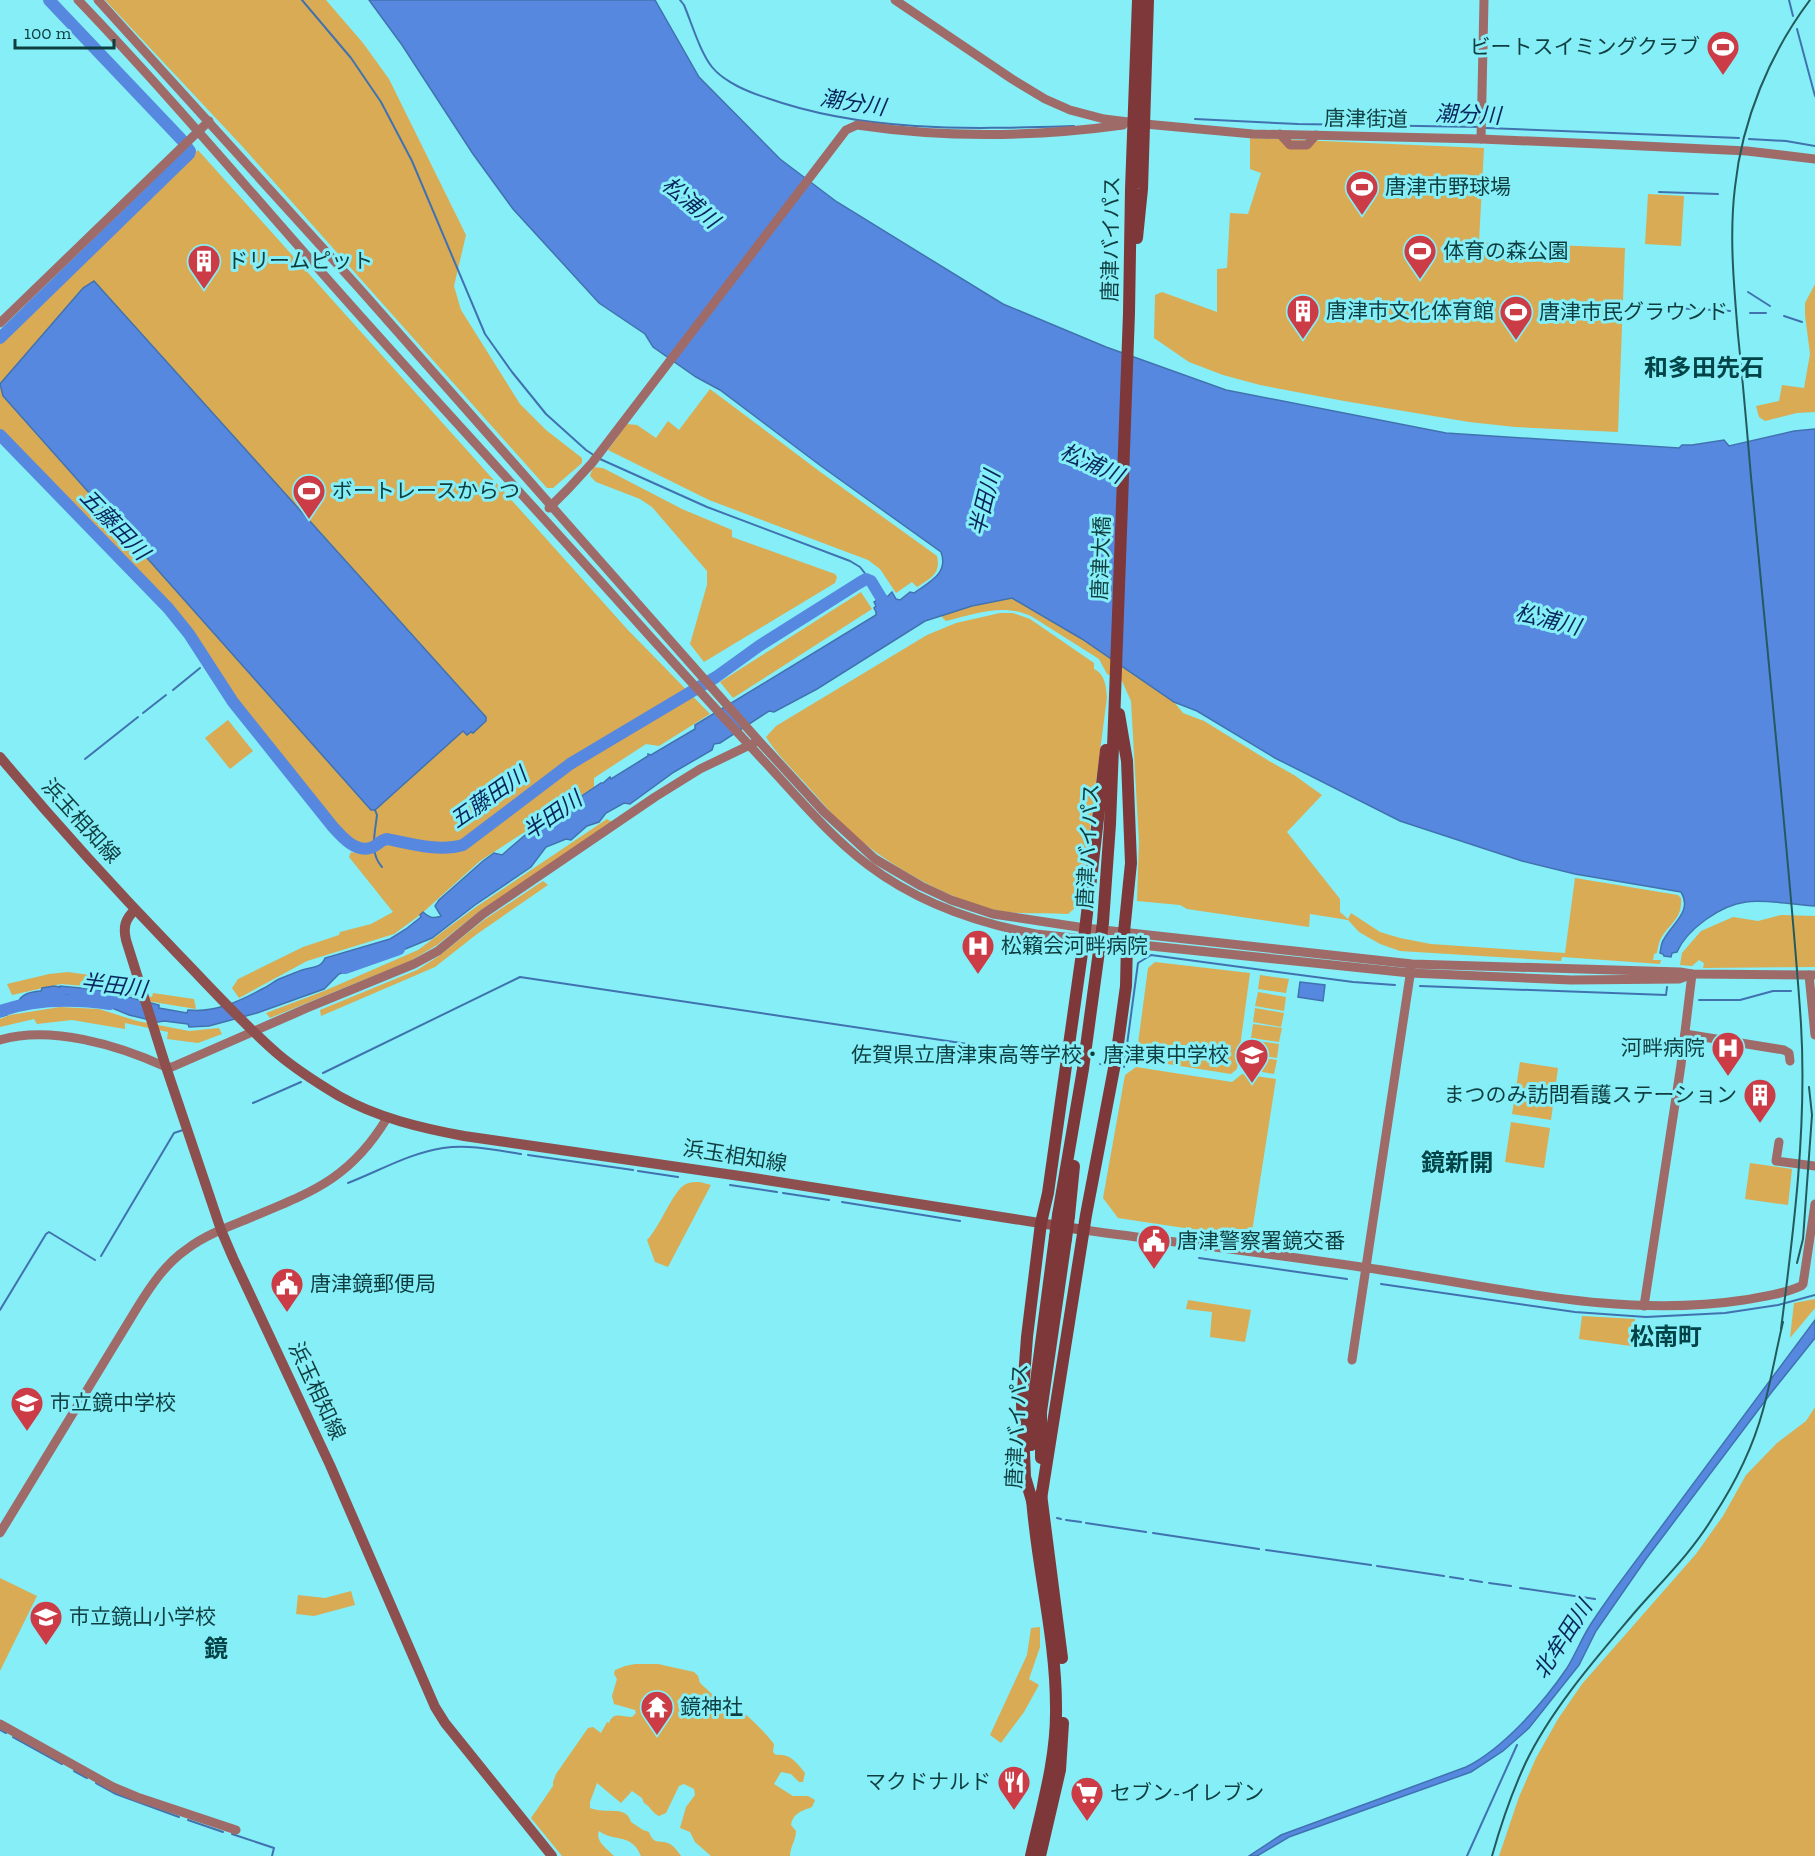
<svg xmlns="http://www.w3.org/2000/svg" width="1815" height="1856" font-family="'Zilla Slab','Noto Sans JP',serif">
<style>
.green{fill:#d9ab54}
.water{fill:#5788e0;stroke:#4172b0;stroke-width:1.5}
.lines{fill:none;stroke-linecap:round;stroke-linejoin:round}
.stream{stroke:#4172b0;stroke-width:2}
.river{stroke:#5788e0;stroke-width:12}
.secondary{stroke:#9f6b69;stroke-width:9}
.primary{stroke:#8e504f;stroke-width:10}
.highway{stroke:#7f3839;stroke-width:12}
.rail{stroke:#225a5d;stroke-width:2}
.highway-bridge{stroke:#7f3839;stroke-width:12}
.labels{text-anchor:middle;stroke-width:6;stroke-linejoin:round;paint-order:stroke}
.poi-label{font-size:21px;fill:#0f3e41;stroke:#85eef6;text-anchor:start}
.street-label{font-size:21px;fill:#0f3e41;stroke:#85eef6}
.water-label{font-size:22px;font-style:italic;fill:#07255c;stroke:#85eef6}
.quarter-label{font-size:24px;font-weight:bold;fill:#014347;stroke:#85eef6}
</style>
<rect width="100%" height="100%" fill="#85eef6"/>
<g class="green">
<path d="M105 0H326L363 43 389 79 466 235 454 286 461 310 520 404 546 430 582 458V463L553 488H547L242 146Z"/>
<path d="M1250 138 1484 148 1479 242 1625 248 1618 432 1515 427 1469 422 1344 401 1260 385 1223 375 1189 362 1154 338 1155 295 1162 292 1217 312V269L1227 268 1230 213 1248 214 1261 173 1250 169Z"/>
<path d="M198 150 627 629 710 714 659 746 646 744 594 778V787L480 861 420 915 394 934 307 961 239 998 232 988 238 979 303 947 339 935 340 932 371 924 393 912 349 857 351 852 360 854 247 713 178 612 0 429V343Z"/>
<path d="M1648 194 1684 196 1681 246 1645 244Z"/>
<path d="M1815 284V412L1797 413 1765 421 1759 417 1756 406 1779 401 1782 385 1804 388 1810 354 1805 315V303Z"/>
<path d="M710 389 819 471 937 556C941 574 931 578 917 587L912 582 896 593 880 569 868 560 709 500 608 450 627 424 637 425 656 438 668 421 679 430Z"/>
<path d="M593 467 603 468 682 509 732 530V537L835 574 837 577 835 583 704 662 690 644 707 585V571L652 507 640 499 596 482 590 476Z"/>
<path d="M861 592 872 609 733 698 720 682Z"/>
<path d="M1012 598 1082 639 1174 702 1183 713 1204 721 1269 761 1294 775 1322 795 1287 832 1340 899V912L1348 919 1351 913 1380 932 1400 938 1431 944 1565 953 1575 878 1678 895 1681 898C1682 917 1674 920 1663 935 1659 940 1658 947 1657 953L1654 954 1653 960H1661L1660 964 1562 957 1561 961 1400 951 1380 944 1359 932 1348 920 1310 914 1309 927 1187 909 1180 905 1137 901 1139 842 1131 701 1122 681 1107 674 1099 659 1031 616C1003 603 975 614 946 621L941 616C965 607 988 603 1012 598Z"/>
<path d="M1000 613H1013L1030 619 1094 663V669C1105 674 1106 686 1107 697L1081 898 1077 906 1068 914C1044 913 1019 915 995 910 945 898 882 862 844 826 830 813 818 797 804 782 791 768 776 753 766 737L776 726 927 635 956 623Z"/>
<path d="M228 720 253 751 230 769 205 738Z"/>
<path d="M607 819 613 823 481 910 437 945 410 961 270 1018 266 1013 324 991 418 950 476 907Z"/>
<path d="M543 881 548 885 477 934 435 967 321 1016 320 1010 417 970 439 956 484 920Z"/>
<path d="M1781 915 1815 916V967L1703 968 1704 963 1699 960 1692 966 1680 965 1682 953 1701 931 1733 917 1758 921Z"/>
<path d="M1155 962 1250 973 1237 1069 1231 1074 1136 1059 1148 968Z"/>
<path d="M68 972 111 978 112 984 122 986V990L152 997 153 993 194 999 196 1009 153 1002 97 987 61 984 12 995 7 984 49 974Z"/>
<path d="M1260 975 1289 979 1286 993 1258 989Z"/>
<path d="M1258 992 1286 997 1284 1011 1255 1006Z"/>
<path d="M60 1007 99 1009 137 1021 189 1031 219 1028 222 1034 198 1043 167 1039 168 1032 125 1023V1029L72 1020 37 1024 34 1019 0 1027V1019L10 1015Z"/>
<path d="M1255 1008 1284 1013 1281 1027 1253 1022Z"/>
<path d="M1253 1024 1282 1028 1279 1042 1251 1038Z"/>
<path d="M1251 1040 1279 1044 1277 1058 1248 1054Z"/>
<path d="M1248 1055 1277 1060 1274 1074 1246 1069Z"/>
<path d="M1520 1062 1558 1068 1551 1120 1512 1114Z"/>
<path d="M1136 1067 1232 1082 1242 1074 1276 1079 1251 1238 1118 1218 1103 1198 1125 1075Z"/>
<path d="M1511 1122 1550 1128 1544 1168 1505 1162Z"/>
<path d="M1750 1163 1792 1169 1788 1205 1745 1199Z"/>
<path d="M700 1182 711 1185 668 1267 655 1262 647 1240C660 1227 673 1190 686 1184 690 1182 696 1182 700 1182Z"/>
<path d="M1815 1299V1308L1790 1338 1794 1303Z"/>
<path d="M1188 1300 1251 1310 1245 1342 1210 1337 1212 1312 1186 1309Z"/>
<path d="M1582 1316 1635 1319 1631 1346 1579 1339Z"/>
<path d="M1815 1407V1856H1499L1519 1797 1536 1758 1558 1719 1582 1684 1696 1554 1723 1516 1746 1475 1777 1443 1806 1421Z"/>
<path d="M0 1578 37 1596 0 1671Z"/>
<path d="M351 1591 355 1605 314 1616 296 1614 298 1595 325 1598Z"/>
<path d="M1040 1627V1647L1029 1679 1039 1685 1024 1712 1001 1743 990 1735 1027 1655 1031 1628Z"/>
<path d="M635 1664H658L694 1672 698 1676 700 1683 726 1707 733 1705C748 1715 763 1730 774 1744L773 1752 776 1755C790 1753 797 1763 805 1773L803 1782H799L791 1774 781 1772 774 1784 793 1796H808L815 1800 812 1807C802 1811 793 1813 791 1825L796 1831C796 1840 790 1847 790 1856H711L695 1842 690 1832 680 1828 686 1807 695 1795 694 1789 684 1784 679 1786 666 1813 659 1816C652 1813 651 1807 644 1803L642 1798 632 1791 621 1803 597 1783 590 1802V1808C606 1815 626 1804 631 1822L643 1830 649 1832C654 1846 660 1839 670 1844 675 1847 678 1852 681 1856H641C631 1832 615 1843 599 1831 595 1841 607 1849 614 1856H562L531 1818 553 1786V1782L556 1774 588 1728 593 1727 601 1733 607 1722 609 1723C613 1711 622 1717 632 1717L636 1713 635 1710 614 1704 612 1696 617 1679 614 1674 615 1670 625 1666Z"/>
</g>
<g class="water">
<path d="M369 0H655L699 77 780 159 837 202 1003 304 1106 347 1226 390 1446 433 1679 448 1682 445H1692L1724 440 1729 446 1794 431 1815 429V906C1794 905 1765 899 1746 902 1721 905 1687 929 1677 952L1672 953 1671 957 1664 956 1663 954 1660 953C1661 948 1661 943 1664 939 1672 924 1693 911 1681 892L1575 874 1522 861 1400 821 1275 758 1197 711 1174 702 1082 639 1012 598 972 606 925 621 817 689 774 712 769 711 720 743 714 744 712 750 674 772 630 804 624 803 606 813 599 822 587 826 571 840 566 839 546 847 531 867 475 905 432 938 398 952 371 956 363 959 348 971 339 974 324 989 257 1013 209 1026 189 1027 188 1024 164 1021 158 1022 129 1015 88 998 66 995 45 1004 20 1007 19 1009 16 1005 8 1010 7 1015 0 1017V1009L13 1002 18 1003C21 993 32 992 41 991L42 988 54 986 60 987V986L102 990 159 1005V1008L187 1013 188 1010C215 1013 240 1001 264 988 270 985 277 979 284 977 290 975 296 972 302 970 310 967 321 969 325 958L390 939 406 929 421 917 420 915 423 912C430 918 433 919 441 916L435 906 439 900 483 861 494 853 502 855 531 830 601 783H603L610 777 611 779 648 756V754L651 755 695 729V725L876 615V612L874 608 876 606 874 602 885 595 887 597 892 592 896 599 900 600 910 592 914 593C929 582 949 574 941 552L821 466 720 390 696 377 653 347 645 334 599 303 513 209 473 154 402 45Z"/>
<path d="M94 281 486 717V721L473 733 471 732 467 735 463 731 375 810H371L3 396 0 384 83 288Z"/>
<path d="M1300 982 1325 985 1323 1001 1298 997Z"/>
<path d="M1815 1320V1338L1771 1393 1646 1559 1596 1631 1579 1665 1529 1728 1503 1751 1471 1772 1289 1837 1257 1856H1249L1281 1835 1466 1767C1503 1749 1544 1702 1567 1668 1575 1655 1581 1640 1589 1627 1597 1614 1606 1602 1615 1589Z"/>
</g>
<g class="lines">
<g class="stream">
<path d="M302 0 351 58 381 102 412 161 485 334 512 372 546 414 586 450 595 456"/>
<path d="M680 0 684 5C692 24 700 52 712 67 725 83 749 92 767 98 866 133 971 129 1074 126"/>
<path d="M1789 0 1793 16"/>
<path d="M1797 29 1815 96"/>
<path d="M1195 119 1298 124 1480 127"/>
<path d="M1486 128 1739 138"/>
<path d="M1749 139 1786 141 1815 146"/>
<path d="M1659 192 1718 194"/>
<path d="M1748 292 1770 306"/>
<path d="M1650 307 1714 310"/>
<path d="M1720 310 1730 311"/>
<path d="M1750 313H1766"/>
<path d="M1784 316 1802 322"/>
<path d="M600 459 707 507 850 561 860 567 871 581"/>
<path d="M173 690 200 668"/>
<path d="M143 713 166 695"/>
<path d="M85 759 138 717"/>
<path d="M375 810 377 815C375 833 369 853 382 867"/>
<path d="M1420 986 1666 995 1667 987"/>
<path d="M1699 1000H1740L1773 991H1791"/>
<path d="M1100 1064 1107 1065"/>
<path d="M1124 1067 1138 963 1151 955 1353 982 1395 985"/>
<path d="M323 1073 520 977 1054 1057"/>
<path d="M253 1103 301 1082"/>
<path d="M528 1155 633 1170"/>
<path d="M638 1171 678 1177"/>
<path d="M348 1183C379 1171 410 1153 443 1148 469 1144 496 1150 521 1154"/>
<path d="M730 1185 777 1192"/>
<path d="M783 1193 829 1200"/>
<path d="M842 1202 960 1221"/>
<path d="M101 1256 174 1133 183 1130"/>
<path d="M1199 1258 1347 1279"/>
<path d="M1381 1284 1575 1312 1646 1317 1725 1313 1778 1305 1815 1295"/>
<path d="M0 1310 46 1234 49 1232 95 1260"/>
<path d="M1057 1518 1061 1519"/>
<path d="M1066 1520 1081 1522"/>
<path d="M1086 1523 1146 1532"/>
<path d="M1153 1533 1259 1549"/>
<path d="M1266 1550 1371 1565"/>
<path d="M1377 1566 1444 1576"/>
<path d="M1450 1577 1463 1579"/>
<path d="M1470 1580 1482 1582"/>
<path d="M1489 1583 1511 1586"/>
<path d="M1520 1588 1595 1599"/>
<path d="M0 1730 6 1733"/>
<path d="M13 1737 62 1764"/>
<path d="M74 1771 87 1778"/>
<path d="M96 1783 116 1794 179 1817"/>
<path d="M188 1820 223 1832"/>
<path d="M232 1834 274 1848 272 1856"/>
<path d="M1467 1856 1517 1745"/>
</g>
<g class="river">
<path d="M0 338 189 154 190 151 181 139 49 0"/>
<path d="M0 435 168 608 189 634 233 702 333 827C342 837 355 852 370 848 377 847 379 840 387 839 411 844 440 852 463 845L570 764 716 677 759 646 859 583 866 579 871 581 889 611"/>
<path d="M345 968 399 949"/>
<path d="M0 1011C35 999 74 999 110 1004"/>
</g>
<g class="secondary">
<path d="M78 0C171 97 257 200 346 300 433 398 523 495 611 593 661 649 711 704 762 759 796 795 828 835 868 865 917 902 976 923 1036 934L1410 973 1571 980 1679 979 1690 975"/>
<path d="M98 0 358 287 758 740 824 812 875 859 921 886 951 900 993 914 1085 928 1412 964 1680 972 1692 974 1815 975"/>
<path d="M895 0 1012 79 1045 99 1070 110 1104 119 1145 124 1253 134 1481 139 1622 145 1747 151 1815 159"/>
<path d="M1280 134 1290 145H1307L1316 135"/>
<path d="M1481 139 1484 0"/>
<path d="M0 323 209 121"/>
<path d="M549 508 569 488 592 463 846 130 857 125C944 138 1035 137 1123 125"/>
<path d="M1809 975 1815 1035"/>
<path d="M1685 1034 1784 1050 1789 1053 1790 1061"/>
<path d="M0 1040C51 1025 118 1045 166 1067H172L307 1008 414 964 438 951 483 914 655 797 700 769 754 743"/>
<path d="M1779 1142 1776 1161 1815 1166"/>
<path d="M1084 1230C1187 1244 1291 1256 1394 1272 1510 1290 1626 1318 1744 1300 1762 1297 1784 1294 1801 1286L1803 1284 1815 1204"/>
<path d="M1644 1306 1681 1065 1692 974"/>
<path d="M1352 1360 1411 969"/>
<path d="M0 1533 137 1308C150 1287 165 1264 187 1249 204 1236 225 1228 245 1220 309 1193 349 1181 387 1118"/>
<path d="M0 1724 113 1787 137 1797 236 1830"/>
</g>
<g class="primary">
<path d="M0 757C56 824 115 889 176 952 210 987 243 1024 279 1055 297 1070 319 1084 339 1096 378 1118 421 1128 464 1136L747 1177 1084 1230"/>
<path d="M135 910C125 919 123 927 126 940L166 1067 221 1230 233 1258 330 1465 435 1707 445 1723 552 1856"/>
</g>
<g class="highway">
<path d="M1137 238 1142 189 1148 0"/>
<path d="M1103 922 1110 824 1115 696 1129 313 1131 189 1138 0"/>
<path d="M1058 1215 1083 1069 1099 951"/>
<path d="M1069 1216 1074 1166"/>
<path d="M1031 1445 1034 1397 1055 1237"/>
<path d="M1041 1458V1412L1066 1239"/>
<path d="M1041 1494 1062 1658"/>
<path d="M1041 1499 1086 1215 1116 1058 1126 986 1127 942 1124 932 1131 863 1127 761 1119 714"/>
<path d="M1033 1504 1025 1477 1022 1404 1027 1337 1041 1223 1048 1193 1084 939 1106 750"/>
<path d="M1031 1856C1042 1807 1057 1758 1056 1707 1056 1637 1037 1568 1032 1498"/>
<path d="M1040 1856 1060 1770 1063 1723"/>
</g>
<g class="rail">
<path d="M1797 1263 1803 1239 1812 1115 1809 1087"/>
<path d="M1781 1329C1794 1228 1807 1126 1801 1024 1796 950 1789 876 1782 801 1771 693 1761 585 1751 477 1747 430 1743 383 1738 335 1734 286 1729 236 1735 187 1742 120 1770 53 1810 0"/>
<path d="M1492 1856C1501 1824 1512 1792 1526 1762 1552 1708 1597 1657 1635 1612 1662 1581 1692 1552 1713 1517 1734 1485 1753 1447 1763 1410 1771 1381 1776 1351 1783 1322"/>
</g>
<g class="highway-bridge">
<path d="M1099 951 1103 922"/>
<path d="M1055 1237 1058 1215"/>
<path d="M1066 1239 1069 1216"/>
</g>
</g>
<defs>
<symbol id="stadium-pin" viewBox="-11 -11 22 30"><path d="M0 17L-7.5 6A9.5 9.5 0 1 1 7.5 6Z" fill="#cc3c46" stroke="#85eef6"/><path d="M0-5a6.5 5 0 1 0 0 10a6.5 5 0 1 0 0-10ZM-3.5-1.8h7v3.6h-7Z" fill="#fff"/></symbol>
<symbol id="building-pin" viewBox="-11 -11 22 30"><path d="M0 17L-7.5 6A9.5 9.5 0 1 1 7.5 6Z" fill="#cc3c46" stroke="#85eef6"/><path d="M-4-6H4V6H1V3H-1V6H-4ZM-2.5-4.3h1.7v1.8h-1.7ZM.8-4.3h1.7v1.8H.8ZM-2.5-1h1.7V.8h-1.7ZM.8-1h1.7V.8H.8Z" fill="#fff"/></symbol>
<symbol id="hospital-pin" viewBox="-11 -11 22 30"><path d="M0 17L-7.5 6A9.5 9.5 0 1 1 7.5 6Z" fill="#cc3c46" stroke="#85eef6"/><path d="M-5-5h3v3.5h4V-5h3V5h-3V1.5h-4V5h-3Z" fill="#fff"/></symbol>
<symbol id="school-pin" viewBox="-11 -11 22 30"><path d="M0 17L-7.5 6A9.5 9.5 0 1 1 7.5 6Z" fill="#cc3c46" stroke="#85eef6"/><path d="M0-5L7-2L0 1L-7-2ZM-4 1L0 2.5L4 1V4Q0 6-4 4Z" fill="#fff"/></symbol>
<symbol id="civic-pin" viewBox="-11 -11 22 30"><path d="M0 17L-7.5 6A9.5 9.5 0 1 1 7.5 6Z" fill="#cc3c46" stroke="#85eef6"/><path d="M-.6-6.5H3V-4.5H.6V-3L4-1V1h2V6H-6V1h2V-1L-.6-3ZM-1.2 2.5V6h2.4V2.5Z" fill="#fff"/></symbol>
<symbol id="temple-pin" viewBox="-11 -11 22 30"><path d="M0 17L-7.5 6A9.5 9.5 0 1 1 7.5 6Z" fill="#cc3c46" stroke="#85eef6"/><path d="M0-6L5-2H3V0L6.5 2.5H4V6H1.5V3h-3V6H-4V2.5H-6.5L-3 0V-2H-5Z" fill="#fff"/></symbol>
<symbol id="restaurant-pin" viewBox="-11 -11 22 30"><path d="M0 17L-7.5 6A9.5 9.5 0 1 1 7.5 6Z" fill="#cc3c46" stroke="#85eef6"/><path d="M-5-6h1v4h1v-4h1v4h1v-4h1v5L-1.5 .5V6h-2V.5L-5-1ZM5-6V6H3V1.5H1.5Q1.5-4 5-6Z" fill="#fff"/></symbol>
<symbol id="supermarket-pin" viewBox="-11 -11 22 30"><path d="M0 17L-7.5 6A9.5 9.5 0 1 1 7.5 6Z" fill="#cc3c46" stroke="#85eef6"/><path d="M-6-5.5h2.5l.6 2H6L4.5 2H-2.5L-4.4-4H-6ZM-1.5 3.2a1.3 1.3 0 1 0 .1 0ZM3 3.2a1.3 1.3 0 1 0 .1 0Z" fill="#fff"/></symbol>
</defs>
<g fill-rule="evenodd">
<use href="#stadium-pin" x="1704" y="28" width="38" height="52"/>
<use href="#stadium-pin" x="1343" y="168" width="38" height="52"/>
<use href="#stadium-pin" x="1401" y="232" width="38" height="52"/>
<use href="#building-pin" x="185" y="242" width="38" height="52"/>
<use href="#building-pin" x="1284" y="292" width="38" height="52"/>
<use href="#stadium-pin" x="1497" y="293" width="38" height="52"/>
<use href="#stadium-pin" x="290" y="472" width="38" height="52"/>
<use href="#hospital-pin" x="959" y="927" width="38" height="52"/>
<use href="#hospital-pin" x="1709" y="1029" width="38" height="52"/>
<use href="#school-pin" x="1233" y="1036" width="38" height="52"/>
<use href="#building-pin" x="1741" y="1076" width="38" height="52"/>
<use href="#civic-pin" x="1135" y="1222" width="38" height="52"/>
<use href="#civic-pin" x="268" y="1265" width="38" height="52"/>
<use href="#school-pin" x="8" y="1384" width="38" height="52"/>
<use href="#school-pin" x="27" y="1598" width="38" height="52"/>
<use href="#temple-pin" x="638" y="1688" width="38" height="52"/>
<use href="#restaurant-pin" x="995" y="1763" width="38" height="52"/>
<use href="#supermarket-pin" x="1068" y="1774" width="38" height="52"/>
</g>
<g class="labels">
<g class="poi-label">
<text x="1700" y="54" text-anchor="end">ビートスイミングクラブ</text>
<text x="1385" y="194">唐津市野球場</text>
<text x="1443" y="258">体育の森公園</text>
<text x="227" y="268">ドリームピット</text>
<text x="1326" y="318">唐津市文化体育館</text>
<text x="1539" y="319">唐津市民グラウンド</text>
<text x="332" y="498">ボートレースからつ</text>
<text x="1001" y="953">松籟会河畔病院</text>
<text x="1705" y="1055" text-anchor="end">河畔病院</text>
<text x="1229" y="1062" text-anchor="end">佐賀県立唐津東高等学校・唐津東中学校</text>
<text x="1737" y="1102" text-anchor="end">まつのみ訪問看護ステーション</text>
<text x="1177" y="1248">唐津警察署鏡交番</text>
<text x="310" y="1291">唐津鏡郵便局</text>
<text x="50" y="1410">市立鏡中学校</text>
<text x="69" y="1624">市立鏡山小学校</text>
<text x="680" y="1714">鏡神社</text>
<text x="991" y="1789" text-anchor="end">マクドナルド</text>
<text x="1110" y="1800">セブン-イレブン</text>
</g>
<g class="street-label">
<text transform="translate(1366 119) rotate(1)" y="7">唐津街道</text>
<text transform="translate(1111 239) rotate(-89)" y="7">唐津バイパス</text>
<text transform="translate(1101 558) rotate(-88)" y="7">唐津大橋</text>
<text transform="translate(81 821) rotate(48)" y="7">浜玉相知線</text>
<text transform="translate(1088 846) rotate(-87)" y="7">唐津バイパス</text>
<text transform="translate(735 1156) rotate(9)" y="7">浜玉相知線</text>
<text transform="translate(317 1391) rotate(65)" y="7">浜玉相知線</text>
<text transform="translate(1017 1426) rotate(-87)" y="7">唐津バイパス</text>
</g>
<g class="water-label">
<text transform="translate(853 102) rotate(9)" y="8">潮分川</text>
<text transform="translate(1468 114) rotate(2)" y="8">潮分川</text>
<text transform="translate(691 202) rotate(40)" y="8">松浦川</text>
<text transform="translate(1092 463) rotate(24)" y="8">松浦川</text>
<text transform="translate(984 503) rotate(-76)" y="8">半田川</text>
<text transform="translate(115 524) rotate(46)" y="8">五藤田川</text>
<text transform="translate(1548 619) rotate(14)" y="8">松浦川</text>
<text transform="translate(488 797) rotate(-35)" y="8">五藤田川</text>
<text transform="translate(552 815) rotate(-35)" y="8">半田川</text>
<text transform="translate(114 985) rotate(7)" y="8">半田川</text>
<text transform="translate(1562 1639) rotate(-57)" y="8">北牟田川</text>
</g>
<g class="quarter-label">
<text x="1704" y="376">和多田先石</text>
<text x="1457" y="1171">鏡新開</text>
<text x="1666" y="1345">松南町</text>
<text x="216" y="1657">鏡</text>
</g>
</g>
<path d="M15 39v9h99v-9" fill="none" stroke="#0f3e41" stroke-width="3"/>
<text x="24" y="39" font-size="18" fill="#0f3e41" stroke="#85eef6" stroke-width="4.5" paint-order="stroke">100 m</text>
</svg>
